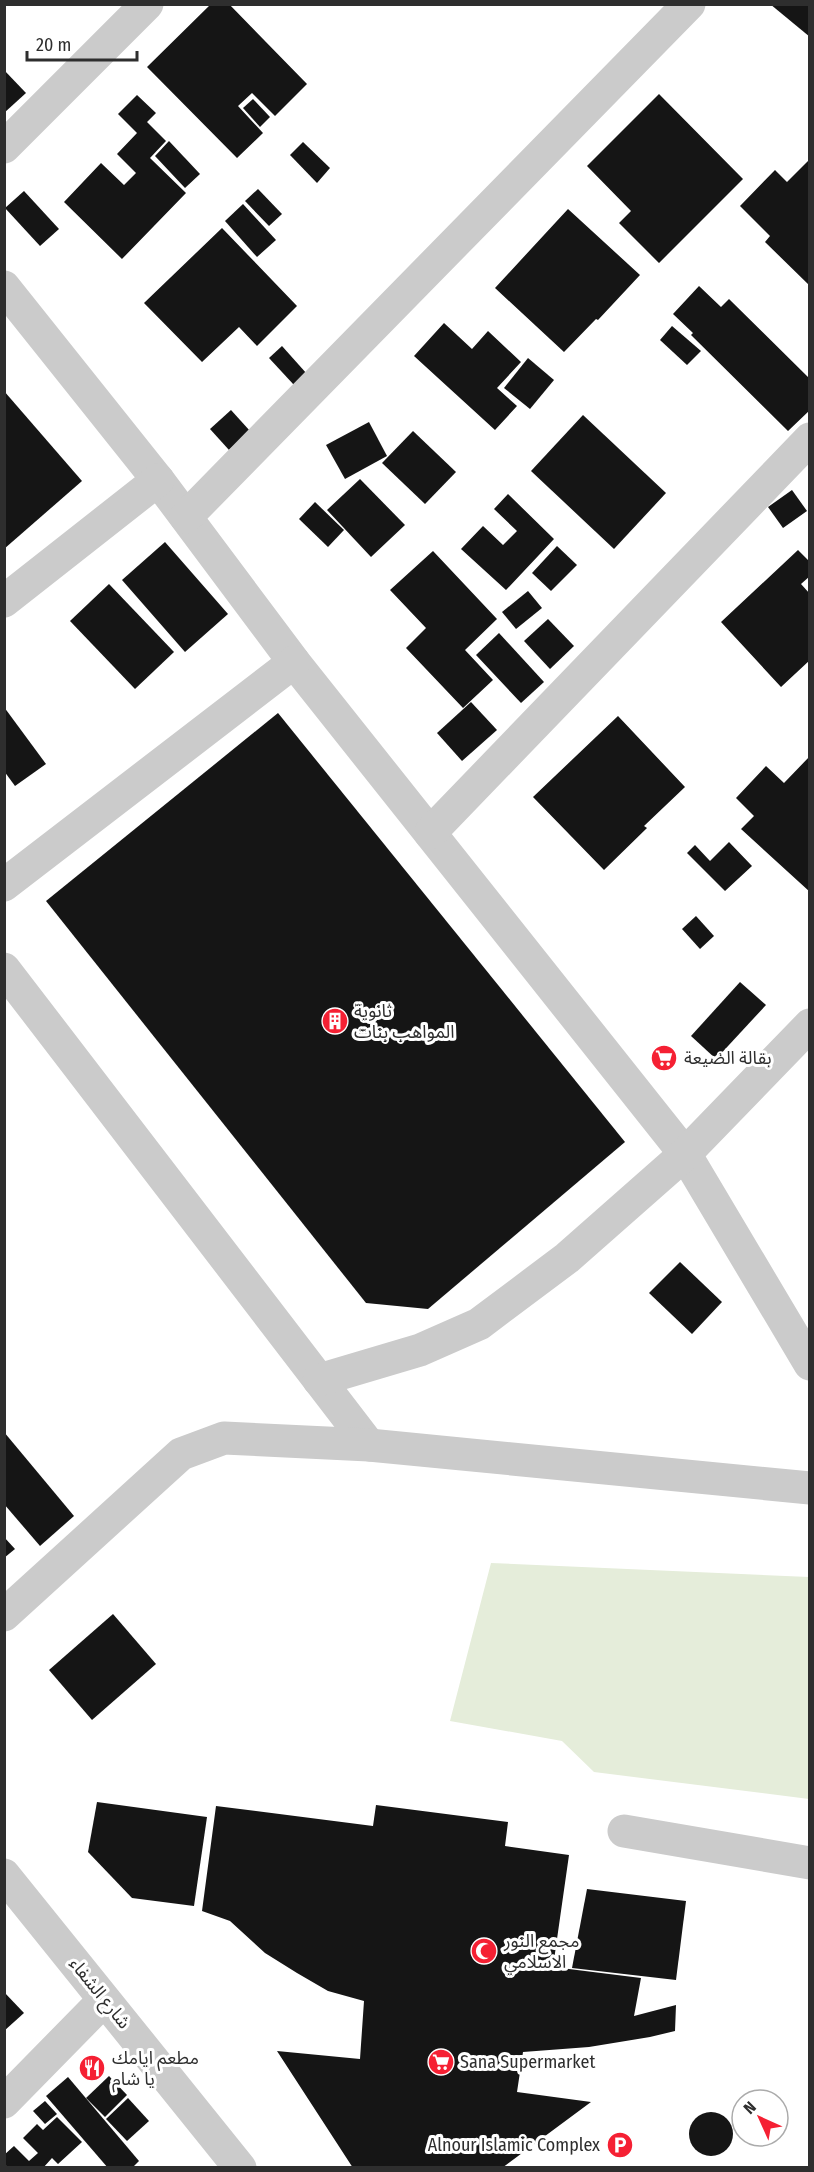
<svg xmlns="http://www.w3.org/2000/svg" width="814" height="2172" font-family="'Fira Sans Condensed','Noto Sans Arabic',sans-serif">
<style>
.green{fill:#e5edda}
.building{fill:#151515}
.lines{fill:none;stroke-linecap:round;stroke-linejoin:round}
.minor{stroke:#cbcbcb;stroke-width:33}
.labels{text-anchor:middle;stroke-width:6;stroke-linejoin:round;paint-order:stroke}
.poi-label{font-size:18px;fill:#2e2e2e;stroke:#fff;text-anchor:start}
.street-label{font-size:18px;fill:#2e2e2e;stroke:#fff}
</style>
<rect width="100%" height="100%" fill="#fff"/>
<path class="green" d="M491 1563 809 1577V1799L594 1772 562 1741 450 1721Z"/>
<g class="building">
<path d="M211 4H229L307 84 275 116 252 93 238 106 263 133 237 158 147 67Z"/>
<path d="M770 4H810V37Z"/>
<path d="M4 70 26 93 4 113Z"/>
<path d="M659 94 743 179 659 263 619 223 631 211 587 166Z"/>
<path d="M137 95 156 113 147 122 166 141 150 158 186 193 122 259 64 202 101 163 124 185 136 173 117 154 137 133 118 114Z"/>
<path d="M253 99 270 117 260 127 243 108Z"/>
<path d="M169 141 200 174 185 188 155 156Z"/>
<path d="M303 142 330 168 317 183 290 155Z"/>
<path d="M810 159V286L765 242 770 236 740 206 775 170 787 182Z"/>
<path d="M258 189 282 214 269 226 245 201Z"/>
<path d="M24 191 59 229 40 246 5 208Z"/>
<path d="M243 204 276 240 257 257 225 221Z"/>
<path d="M568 209 640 275 598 320 596 319 564 352 495 288Z"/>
<path d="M222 228 297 306 257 346 239 327 202 362 144 303Z"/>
<path d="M699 286 721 307 729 299 810 379V410L788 431 691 335 693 333 673 314Z"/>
<path d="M444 323 472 349 488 331 521 362 497 388 517 406 495 430 414 356Z"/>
<path d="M672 326 701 351 687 365 660 340Z"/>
<path d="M282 346 307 374 294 385 269 358Z"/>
<path d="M528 358 554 380 530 409 504 388Z"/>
<path d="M4 391 82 481 4 549Z"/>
<path d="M231 410 250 431 229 450 210 429Z"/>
<path d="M583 415 666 493 614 549 531 471Z"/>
<path d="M369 422 387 456 345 479 326 445Z"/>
<path d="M413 431 456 472 425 504 382 463Z"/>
<path d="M360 479 405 525 371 557 327 510Z"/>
<path d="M792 490 807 511 783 528 768 507Z"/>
<path d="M508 494 554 539 506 590 461 549 483 526 503 545 517 531 494 509Z"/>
<path d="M315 502 344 530 328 547 299 519Z"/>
<path d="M165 542 228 614 185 652 122 580Z"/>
<path d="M557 546 577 565 551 591 532 573Z"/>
<path d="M798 550 810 562V576L801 584 810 594V660L781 687 721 622Z"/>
<path d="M433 551 497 619 465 650 493 680 463 708 406 648 426 628 390 590Z"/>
<path d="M109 584 174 652 135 689 70 621Z"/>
<path d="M528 591 542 608 516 629 502 612Z"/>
<path d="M548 619 574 646 550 669 524 641Z"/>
<path d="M499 633 544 682 521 703 476 655Z"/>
<path d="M471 702 497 730 462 761 437 733Z"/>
<path d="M4 707 46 764 15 786 4 771Z"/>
<path d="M278 713 625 1142 428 1309 366 1303 46 901Z"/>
<path d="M618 716 685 787 644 826 647 828 604 870 533 797Z"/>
<path d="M810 756V892L741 829 754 816 736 798 766 766 784 783Z"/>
<path d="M729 842 752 866 725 891 687 853 695 845 710 861Z"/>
<path d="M696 916 714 936 700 949 682 929Z"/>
<path d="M740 982 766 1005 716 1059 691 1036Z"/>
<path d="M680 1262 722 1302 692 1334 649 1293Z"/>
<path d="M4 1432 74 1516 40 1546 4 1504Z"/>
<path d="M4 1537 15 1549 4 1558Z"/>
<path d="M113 1614 156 1664 92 1720 49 1670Z"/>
<path d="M97 1802 207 1817 194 1906 132 1898 88 1852Z"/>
<path d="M376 1805 508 1822 505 1846 569 1855 553 1967 641 1978 634 2016 676 2005 675 2031 650 2037 589 2047 523 2052 517 2092 591 2102 502 2168H353L277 2051 360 2059 364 2001 328 1991 297 1973 265 1953 230 1921 202 1911 216 1806 373 1826Z"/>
<path d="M587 1889 686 1901 676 1980 572 1968Z"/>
<path d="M4 1992 24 2013 4 2031Z"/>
<path d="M109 2076 127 2095 105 2117 86 2098Z"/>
<path d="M68 2077 139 2161 132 2168H108L46 2096Z"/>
<path d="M128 2098 149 2121 127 2141 106 2119Z"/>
<path d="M45 2101 57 2114 45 2124 33 2111Z"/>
<circle cx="711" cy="2134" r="22"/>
<path d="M57 2117 82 2142 58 2164 52 2158 43 2168H8L4 2163V2155L14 2146 29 2161 38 2153 23 2138 37 2124 43 2130Z"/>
</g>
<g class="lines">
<g class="minor">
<path d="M4 147 147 4"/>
<path d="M4 287 158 480 294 662 685 1154 810 1364"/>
<path d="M186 517 689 4"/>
<path d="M4 601 158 480"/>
<path d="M430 833 810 439"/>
<path d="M4 885 294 662"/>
<path d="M4 969 369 1445"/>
<path d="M319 1380 420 1350 479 1324 567 1258 685 1154 810 1025"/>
<path d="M4 1615 181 1454 224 1438 369 1445 810 1488"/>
<path d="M624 1831 810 1863"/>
<path d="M4 1875 240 2168"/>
<path d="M4 2102 104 2000"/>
</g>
</g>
<defs>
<symbol id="building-disc" viewBox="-11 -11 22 22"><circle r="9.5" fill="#f52033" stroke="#fff"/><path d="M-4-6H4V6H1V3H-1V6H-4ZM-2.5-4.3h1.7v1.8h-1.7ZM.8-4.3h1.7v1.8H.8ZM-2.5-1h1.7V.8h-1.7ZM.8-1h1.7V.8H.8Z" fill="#fff"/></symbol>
<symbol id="supermarket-disc" viewBox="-11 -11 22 22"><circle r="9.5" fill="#f52033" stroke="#fff"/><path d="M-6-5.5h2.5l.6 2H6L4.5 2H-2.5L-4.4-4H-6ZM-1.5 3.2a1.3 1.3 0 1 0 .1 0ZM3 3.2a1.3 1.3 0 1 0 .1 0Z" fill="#fff"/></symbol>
<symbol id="mosque-disc" viewBox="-11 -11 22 22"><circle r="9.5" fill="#f52033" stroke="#fff"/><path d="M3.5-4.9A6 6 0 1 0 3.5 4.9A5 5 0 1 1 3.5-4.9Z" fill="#fff"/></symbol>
<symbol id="restaurant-disc" viewBox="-11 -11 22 22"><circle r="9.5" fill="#f52033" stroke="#fff"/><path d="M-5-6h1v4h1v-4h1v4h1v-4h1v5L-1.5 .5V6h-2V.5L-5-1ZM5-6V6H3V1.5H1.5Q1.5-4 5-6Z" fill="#fff"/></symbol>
<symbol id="parking-disc" viewBox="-11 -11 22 22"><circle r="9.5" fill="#f52033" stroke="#fff"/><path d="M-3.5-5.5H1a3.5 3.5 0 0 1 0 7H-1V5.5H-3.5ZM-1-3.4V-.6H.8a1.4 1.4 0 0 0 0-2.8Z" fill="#fff"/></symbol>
</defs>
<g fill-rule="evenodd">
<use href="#building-disc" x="320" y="1006" width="30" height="30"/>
<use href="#supermarket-disc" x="649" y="1043" width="30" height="30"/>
<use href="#mosque-disc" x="469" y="1936" width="30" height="30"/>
<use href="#supermarket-disc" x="426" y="2047" width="30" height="30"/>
<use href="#restaurant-disc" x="77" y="2053" width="30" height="30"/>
<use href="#parking-disc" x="605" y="2130" width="30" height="30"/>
</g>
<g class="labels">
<g class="poi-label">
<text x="354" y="1017">ثانوية<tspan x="354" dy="21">المواهب بنات</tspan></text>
<text x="684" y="1064">بقالة الضيعة</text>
<text x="504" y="1947">مجمع النور<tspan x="504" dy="21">الاسلامي</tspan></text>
<text x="112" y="2064">مطعم ايامك<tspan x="112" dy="21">يا شام</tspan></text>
<text x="460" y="2068">Sana Supermarket</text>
<text x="600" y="2151" text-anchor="end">Alnour Islamic Complex</text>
</g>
<g class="street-label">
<text transform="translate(100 1993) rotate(51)" y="6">شارع الشفاء</text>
</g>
</g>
<rect width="814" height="2172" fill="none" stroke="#2e2e2e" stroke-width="12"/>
<g transform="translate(760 2118) rotate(315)"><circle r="28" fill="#ffffff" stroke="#ababab" stroke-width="1.5"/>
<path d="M0-4.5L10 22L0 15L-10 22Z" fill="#f52033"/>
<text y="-9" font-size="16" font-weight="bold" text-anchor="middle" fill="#2e2e2e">N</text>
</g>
<path d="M27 51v9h110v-9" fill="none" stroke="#2e2e2e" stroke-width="3"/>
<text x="36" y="51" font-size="18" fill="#2e2e2e" stroke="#ffffff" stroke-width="4.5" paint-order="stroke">20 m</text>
</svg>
